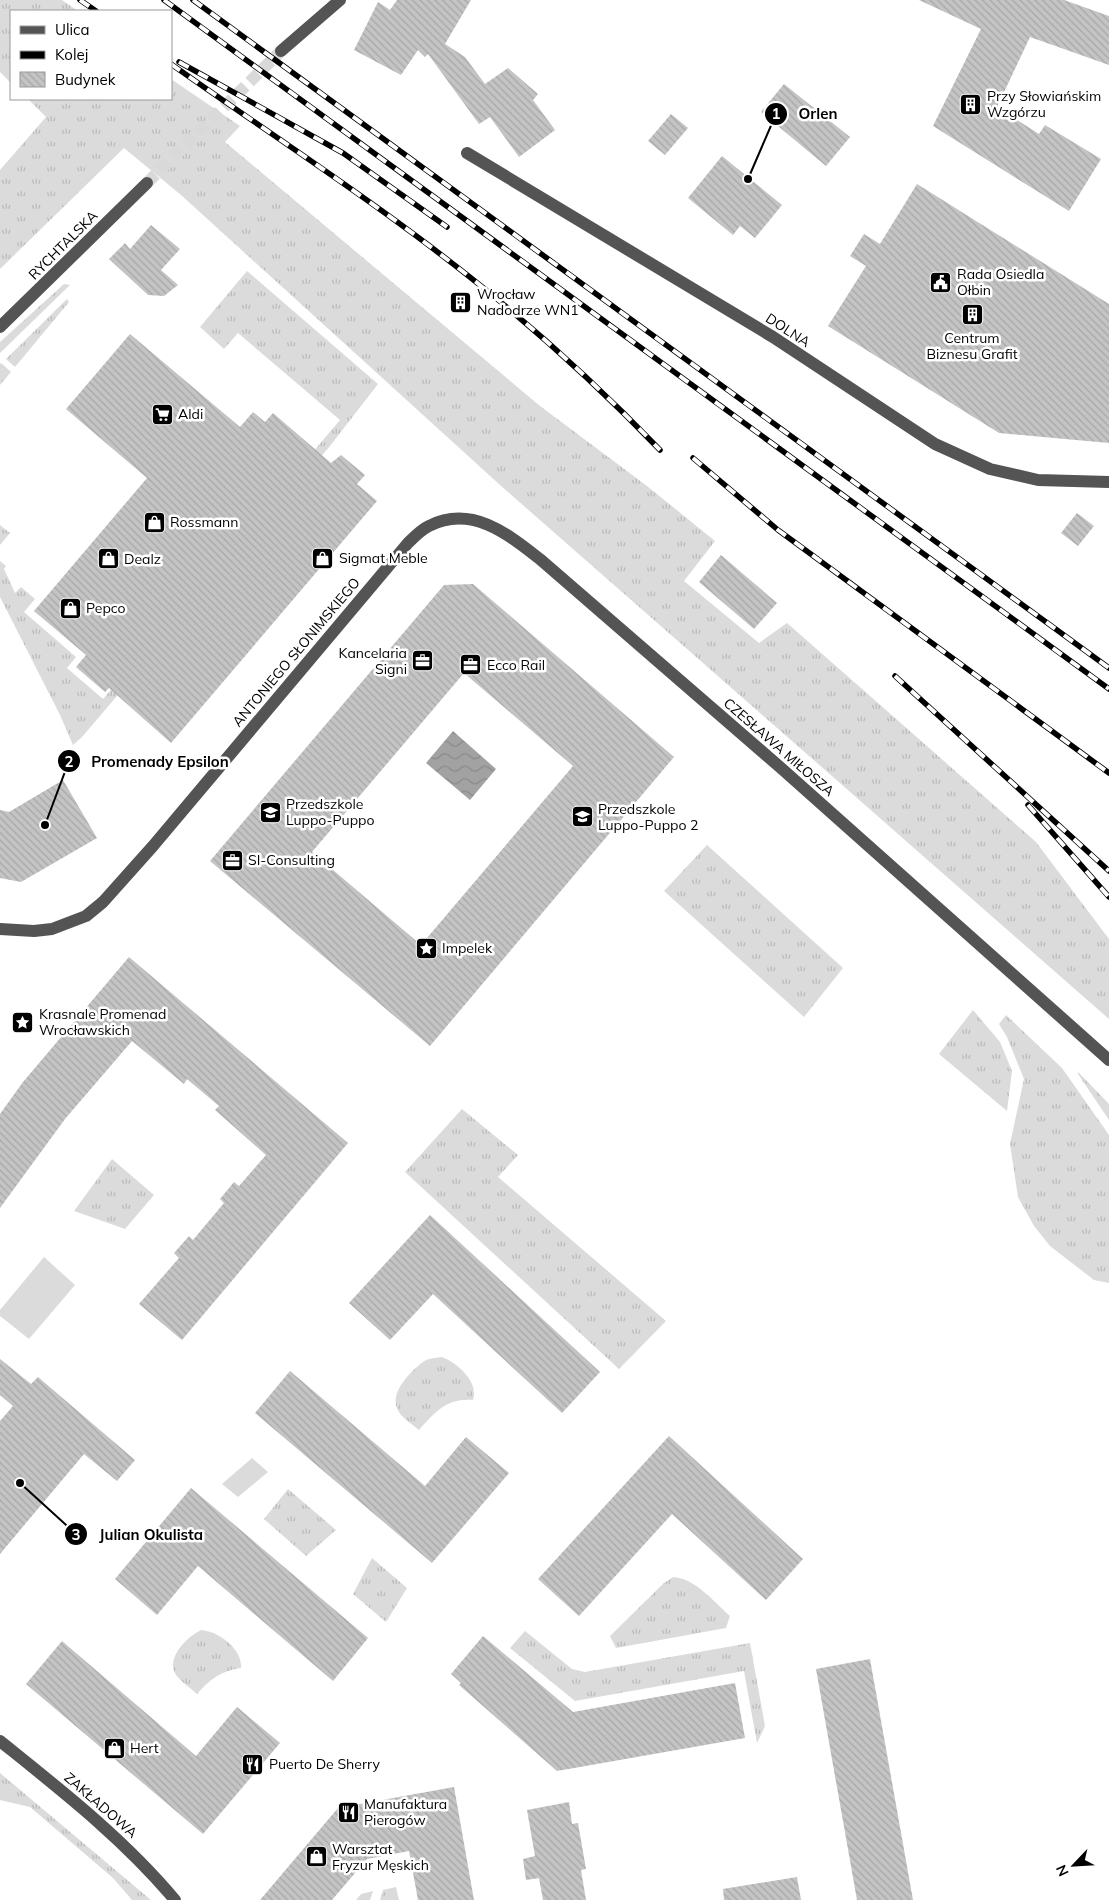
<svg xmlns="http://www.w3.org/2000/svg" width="1109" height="1900" font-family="Mulish,sans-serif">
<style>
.grass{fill:url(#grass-tufts)}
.garden{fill:#dbdbdb}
.water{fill:url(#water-waves)}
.building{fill:url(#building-back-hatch);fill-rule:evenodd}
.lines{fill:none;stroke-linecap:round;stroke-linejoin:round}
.minor-tunnel{stroke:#d9d9d9;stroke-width:12;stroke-dasharray:12 6;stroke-linecap:butt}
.minor{stroke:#545454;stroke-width:12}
.rail-casing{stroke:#000;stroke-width:5.5}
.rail{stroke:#fff;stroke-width:4;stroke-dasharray:11;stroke-linecap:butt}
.labels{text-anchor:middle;stroke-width:5;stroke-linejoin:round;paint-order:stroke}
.poi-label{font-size:14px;fill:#000;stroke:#fff;text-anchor:start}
.street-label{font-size:14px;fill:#000;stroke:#fff}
.leader{fill:none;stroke:#000;stroke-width:2}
.callout-dot{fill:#000;stroke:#fff;stroke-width:2}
.mark-label{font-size:15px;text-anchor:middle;font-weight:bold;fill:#fff}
.callout-label{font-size:15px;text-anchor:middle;font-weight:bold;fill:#000;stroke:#fff;stroke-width:5;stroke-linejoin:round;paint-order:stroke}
</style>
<defs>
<pattern id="grass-tufts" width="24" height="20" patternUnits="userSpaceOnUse" patternTransform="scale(1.25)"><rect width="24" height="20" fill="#dbdbdb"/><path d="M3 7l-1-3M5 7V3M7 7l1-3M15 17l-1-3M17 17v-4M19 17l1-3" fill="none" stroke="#bababa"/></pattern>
<pattern id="water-waves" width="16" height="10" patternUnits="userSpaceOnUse" patternTransform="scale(1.25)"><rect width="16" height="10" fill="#a2a2a2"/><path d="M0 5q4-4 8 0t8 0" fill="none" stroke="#8a8a8a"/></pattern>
<pattern id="building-back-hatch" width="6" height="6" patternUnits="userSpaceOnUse" patternTransform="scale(1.25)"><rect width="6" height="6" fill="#c4c4c4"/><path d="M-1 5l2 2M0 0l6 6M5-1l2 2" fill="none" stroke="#a7a7a7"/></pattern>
</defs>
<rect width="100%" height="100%" fill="#fff"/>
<g class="grass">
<path d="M0 0H62L78 11H11V83L0 72Z"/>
<path d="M171 79 240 126 225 142 540 406 647 486 715 541 684 581 759 643 787 623 1036 842 1109 939V1019L500 485 181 195 124 148 0 269V170L46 117 28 99H171Z"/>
<path d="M247 271 378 384 330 446 82 737 73 745 60 715 0 597V561L6 566 4 569 15 593 21 587 35 599 24 612 76 657 67 668 103 699 340 420 238 333 224 349 200 327Z"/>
<path d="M64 284 70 285 0 353V342Z"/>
<path d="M67 299 69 302 15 367 6 359Z"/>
<path d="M1 363 11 372 0 385V364Z"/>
<path d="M0 525 10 533 0 545Z"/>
<path d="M707 845 843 968 804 1017 664 891Z"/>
<path d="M973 1010 1000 1042 1012 1071 1007 1111 939 1054Z"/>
<path d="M1006 1015 1062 1068 1109 1135V1283L1094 1280 1050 1246 1034 1226 1018 1197 1010 1144 1024 1079 1007 1037 999 1024Z"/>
<path d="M1078 1072 1109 1104V1120L1078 1074Z"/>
<path d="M462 1109 518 1155 498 1177 666 1321 619 1369 405 1172Z"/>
<path d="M112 1159 154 1195 125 1229 74 1211Z"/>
<path d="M442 1357C457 1363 479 1381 473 1400 447 1398 435 1412 419 1430 412 1424 400 1417 397 1408 390 1392 411 1371 423 1362 428 1358 435 1358 442 1357Z"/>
<path d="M288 1489 336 1530 306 1556 264 1519Z"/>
<path d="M372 1558 407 1588 386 1622 353 1594Z"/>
<path d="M673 1577C695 1578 714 1602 730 1616L726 1628 616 1648 610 1636 664 1583Z"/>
<path d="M201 1630C218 1631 243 1649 241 1668 221 1671 210 1679 197 1694 191 1688 181 1682 176 1675 165 1658 187 1637 201 1630Z"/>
<path d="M525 1631 572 1669 585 1672 750 1643 765 1726 757 1743 744 1671 575 1701 510 1648Z"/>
<path d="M0 1773 151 1900H132L113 1878 30 1807 0 1800Z"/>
<path d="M396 1887 399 1900H380L383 1890Z"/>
<path d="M373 1891 370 1900H356L361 1894Z"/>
</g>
<g class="garden">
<path d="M44 1257 75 1285 29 1339 0 1316V1310Z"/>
<path d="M252 1458 268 1472 238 1497 222 1484Z"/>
</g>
<path class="water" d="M453 731 496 769 470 800 426 763Z"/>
<g class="building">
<path d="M397 0H471L445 44 465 57 485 84 508 68 538 94 533 100 555 130 519 157 490 117 479 124 428 54 425 57 418 50 401 75 354 50 378 2 390 10Z"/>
<path d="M919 0H1064L1109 16V65L1030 37 997 107 1039 134 1045 125 1101 159 1069 211 933 126 981 29Z"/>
<path d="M784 84 850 137 826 166 761 112Z"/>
<path d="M671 114 688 128 665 155 648 141Z"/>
<path d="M722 156 782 205 755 238 740 226 733 235 688 198Z"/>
<path d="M917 184 1109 304V443L999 433 828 326 866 266 850 256 864 234 880 244Z"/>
<path d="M151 225 180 249 161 270 178 285 164 296 148 295 109 259 125 243 130 249Z"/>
<path d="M130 334 240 427 253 412 265 422 273 413 331 463 341 455 365 475 357 484 377 501 171 743 109 688 105 692 76 667 86 655 34 611 147 478 66 409Z"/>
<path d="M1077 513 1094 526 1078 546 1061 533Z"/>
<path d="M721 555 777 603 754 629 699 582Z"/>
<path d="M473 584 674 757 430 1046 210 861 444 585ZM464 673 573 766 421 945 312 852Z"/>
<path d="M63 780 97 838 21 882 0 878V810L9 812Z"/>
<path d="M129 957 348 1143 182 1340 139 1304 179 1258 174 1253 189 1236 193 1240 224 1203 220 1199 234 1182 239 1186 266 1155 215 1110 219 1106 187 1079 184 1084 132 1041 65 1119 0 1208V1114L23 1082Z"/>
<path d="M430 1215 600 1372 562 1413 433 1294 390 1340 349 1303Z"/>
<path d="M0 1359 31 1384 38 1377 135 1460 117 1481 84 1454 0 1554V1421L13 1406 0 1395Z"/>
<path d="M290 1371 425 1486 466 1437 509 1473 432 1563 255 1413Z"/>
<path d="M669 1436 803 1559 766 1600 672 1514 579 1616 538 1579Z"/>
<path d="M191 1488 368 1638 333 1681 198 1566 157 1615 115 1579Z"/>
<path d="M483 1636 573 1712 735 1683 745 1738 557 1771 459 1685 461 1683 451 1674Z"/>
<path d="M62 1641 196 1756 237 1707 280 1743 203 1834 26 1684Z"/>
<path d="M870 1659 913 1900H857L816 1669Z"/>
<path d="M454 1787 474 1900H418L409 1851 367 1859 332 1900H260L338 1808Z"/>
<path d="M569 1802 572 1824 578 1823 586 1869 581 1870 586 1900H543L539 1878 526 1880 523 1859 535 1856 527 1810Z"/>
<path d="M797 1877 801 1900H724L723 1889Z"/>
</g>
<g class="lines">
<path class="minor-tunnel" d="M147 183 281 51"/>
<g class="minor">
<path d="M281 51 340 0"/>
<path d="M467 153 773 337 935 444 990 469 1038 480 1109 482"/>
<path d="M0 327 147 183"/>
<path d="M0 929 34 931 52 929 86 916 103 902 153 846 408 543C414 537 422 529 429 526 472 504 509 535 541 560L781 768 1109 1060"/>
<path d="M0 1741C61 1790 124 1839 175 1900"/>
</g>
<defs>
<g id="rail">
<path d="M80 0 96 11"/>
<path d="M164 0 1109 689"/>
<path d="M193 0 1109 668"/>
<path d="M179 62 343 153 447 227"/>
<path d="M171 64C280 141 394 214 497 299 554 346 609 397 660 450"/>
<path d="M693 458 778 530 1109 773"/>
<path d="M895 676 1109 871"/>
<path d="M1028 805 1109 897"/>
</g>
</defs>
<use href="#rail" class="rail-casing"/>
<use href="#rail" class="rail"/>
</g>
<defs>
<symbol id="building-square" viewBox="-11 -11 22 22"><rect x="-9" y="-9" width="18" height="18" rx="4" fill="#000" stroke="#fff"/><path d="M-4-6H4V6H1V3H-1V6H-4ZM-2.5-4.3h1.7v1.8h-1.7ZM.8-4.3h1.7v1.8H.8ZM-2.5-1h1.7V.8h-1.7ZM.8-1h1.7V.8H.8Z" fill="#fff"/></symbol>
<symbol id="civic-square" viewBox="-11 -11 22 22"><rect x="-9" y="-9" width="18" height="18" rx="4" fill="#000" stroke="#fff"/><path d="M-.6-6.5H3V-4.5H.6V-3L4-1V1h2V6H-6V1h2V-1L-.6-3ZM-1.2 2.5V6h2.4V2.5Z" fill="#fff"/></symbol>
<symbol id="supermarket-square" viewBox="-11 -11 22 22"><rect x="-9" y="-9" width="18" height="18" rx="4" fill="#000" stroke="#fff"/><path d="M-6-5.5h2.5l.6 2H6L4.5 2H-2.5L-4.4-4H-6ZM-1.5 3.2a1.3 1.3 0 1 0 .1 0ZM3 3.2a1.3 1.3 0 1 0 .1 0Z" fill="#fff"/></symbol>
<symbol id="shop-square" viewBox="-11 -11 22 22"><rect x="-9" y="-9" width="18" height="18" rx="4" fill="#000" stroke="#fff"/><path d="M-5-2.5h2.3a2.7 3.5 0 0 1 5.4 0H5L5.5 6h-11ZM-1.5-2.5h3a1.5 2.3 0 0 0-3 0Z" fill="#fff"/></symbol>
<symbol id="office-square" viewBox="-11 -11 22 22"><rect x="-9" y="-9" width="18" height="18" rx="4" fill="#000" stroke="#fff"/><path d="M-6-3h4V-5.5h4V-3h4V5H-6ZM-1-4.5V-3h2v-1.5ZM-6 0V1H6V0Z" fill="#fff"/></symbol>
<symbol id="school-square" viewBox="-11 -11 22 22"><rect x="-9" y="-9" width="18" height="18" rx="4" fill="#000" stroke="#fff"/><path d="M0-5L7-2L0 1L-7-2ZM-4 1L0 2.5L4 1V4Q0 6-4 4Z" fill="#fff"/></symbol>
<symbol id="sight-square" viewBox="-11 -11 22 22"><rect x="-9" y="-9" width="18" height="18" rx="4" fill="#000" stroke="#fff"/><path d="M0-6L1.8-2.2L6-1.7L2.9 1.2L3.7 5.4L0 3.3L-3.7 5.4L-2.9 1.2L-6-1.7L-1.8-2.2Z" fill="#fff"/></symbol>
<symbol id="restaurant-square" viewBox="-11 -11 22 22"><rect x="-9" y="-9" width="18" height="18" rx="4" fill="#000" stroke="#fff"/><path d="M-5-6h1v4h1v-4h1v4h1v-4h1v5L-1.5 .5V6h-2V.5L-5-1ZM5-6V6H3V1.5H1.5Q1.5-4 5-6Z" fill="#fff"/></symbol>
</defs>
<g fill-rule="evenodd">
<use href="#building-square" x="958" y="92" width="25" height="25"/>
<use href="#civic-square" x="928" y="270" width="25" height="25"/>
<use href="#building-square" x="448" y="290" width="25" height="25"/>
<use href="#building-square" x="960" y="302" width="25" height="25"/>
<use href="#supermarket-square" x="150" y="402" width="25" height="25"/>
<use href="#shop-square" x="142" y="510" width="25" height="25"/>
<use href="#shop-square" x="310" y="546" width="25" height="25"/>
<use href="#shop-square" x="96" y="546" width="25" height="25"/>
<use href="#shop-square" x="58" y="596" width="25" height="25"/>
<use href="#office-square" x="410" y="648" width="25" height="25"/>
<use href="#office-square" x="458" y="652" width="25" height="25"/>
<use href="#school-square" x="258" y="800" width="25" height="25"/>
<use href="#school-square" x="570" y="804" width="25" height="25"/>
<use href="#office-square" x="220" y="848" width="25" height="25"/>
<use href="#sight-square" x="414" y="936" width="25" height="25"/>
<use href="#sight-square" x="10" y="1010" width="25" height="25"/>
<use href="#shop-square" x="102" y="1736" width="25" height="25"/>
<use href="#restaurant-square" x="240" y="1752" width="25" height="25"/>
<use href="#restaurant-square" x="336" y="1800" width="25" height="25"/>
<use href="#shop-square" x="304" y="1844" width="25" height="25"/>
</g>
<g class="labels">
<g class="poi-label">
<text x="987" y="101">Przy Słowiańskim<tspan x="987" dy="16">Wzgórzu</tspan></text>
<text x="957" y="279">Rada Osiedla<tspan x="957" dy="16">Ołbin</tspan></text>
<text x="477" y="299">Wrocław<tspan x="477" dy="16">Nadodrze WN1</tspan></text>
<text x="972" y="343" text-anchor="middle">Centrum<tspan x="972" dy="16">Biznesu Grafit</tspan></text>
<text x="178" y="419">Aldi</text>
<text x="170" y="527">Rossmann</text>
<text x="339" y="563">Sigmat Meble</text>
<text x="124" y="564">Dealz</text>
<text x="86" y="613">Pepco</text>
<text x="407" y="658" text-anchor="end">Kancelaria<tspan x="407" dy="16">Signi</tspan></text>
<text x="487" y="670">Ecco Rail</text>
<text x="286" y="809">Przedszkole<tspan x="286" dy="16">Luppo-Puppo</tspan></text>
<text x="598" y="814">Przedszkole<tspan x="598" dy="16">Luppo-Puppo 2</tspan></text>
<text x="248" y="865">SI-Consulting</text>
<text x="442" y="953">Impelek</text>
<text x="39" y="1019">Krasnale Promenad<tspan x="39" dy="16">Wrocławskich</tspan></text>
<text x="130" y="1753">Hert</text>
<text x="269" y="1769">Puerto De Sherry</text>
<text x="364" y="1809">Manufaktura<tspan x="364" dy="16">Pierogów</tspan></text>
<text x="332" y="1854">Warsztat<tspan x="332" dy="16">Fryzur Męskich</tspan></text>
</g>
<g class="street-label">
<text transform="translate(63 245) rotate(-45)" y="5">RYCHTALSKA</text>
<text transform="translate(788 330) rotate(33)" y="5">DOLNA</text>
<text transform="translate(296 652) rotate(-50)" y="5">ANTONIEGO SŁONIMSKIEGO</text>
<text transform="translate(779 747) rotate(41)" y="5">CZESŁAWA MIŁOSZA</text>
<text transform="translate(101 1805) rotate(41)" y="5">ZAKŁADOWA</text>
</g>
</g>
<path class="leader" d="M748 179L776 114M45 825L69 761M20 1483L76 1534"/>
<g class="callout-dot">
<circle cx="748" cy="179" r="5"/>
<circle cx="45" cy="825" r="5"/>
<circle cx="20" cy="1483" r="5"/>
<circle cx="776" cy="114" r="12"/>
<circle cx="69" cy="761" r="12"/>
<circle cx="76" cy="1534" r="12"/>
</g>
<g class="mark-label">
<text x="776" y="119">1</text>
<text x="69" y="767">2</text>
<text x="76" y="1540">3</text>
</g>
<g class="callout-label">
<text x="818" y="119">Orlen</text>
<text x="160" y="767">Promenady Epsilon</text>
<text x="151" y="1540">Julian Okulista</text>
</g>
<rect x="10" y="10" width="162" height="90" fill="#ffffff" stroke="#999999"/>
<rect x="20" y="26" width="25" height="8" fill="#545454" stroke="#999999"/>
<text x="55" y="35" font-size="15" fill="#000000">Ulica</text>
<rect x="20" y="51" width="25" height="8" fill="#000000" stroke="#999999"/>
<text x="55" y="60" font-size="15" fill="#000000">Kolej</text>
<rect x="20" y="72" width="25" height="15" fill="url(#building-back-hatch)" stroke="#999999"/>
<text x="55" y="85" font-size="15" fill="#000000">Budynek</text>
<g transform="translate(1074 1865) rotate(245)" stroke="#ffffff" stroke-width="4" paint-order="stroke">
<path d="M0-4L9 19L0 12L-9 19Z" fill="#000000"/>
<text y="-8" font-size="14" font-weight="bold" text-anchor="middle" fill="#000000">N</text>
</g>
</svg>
